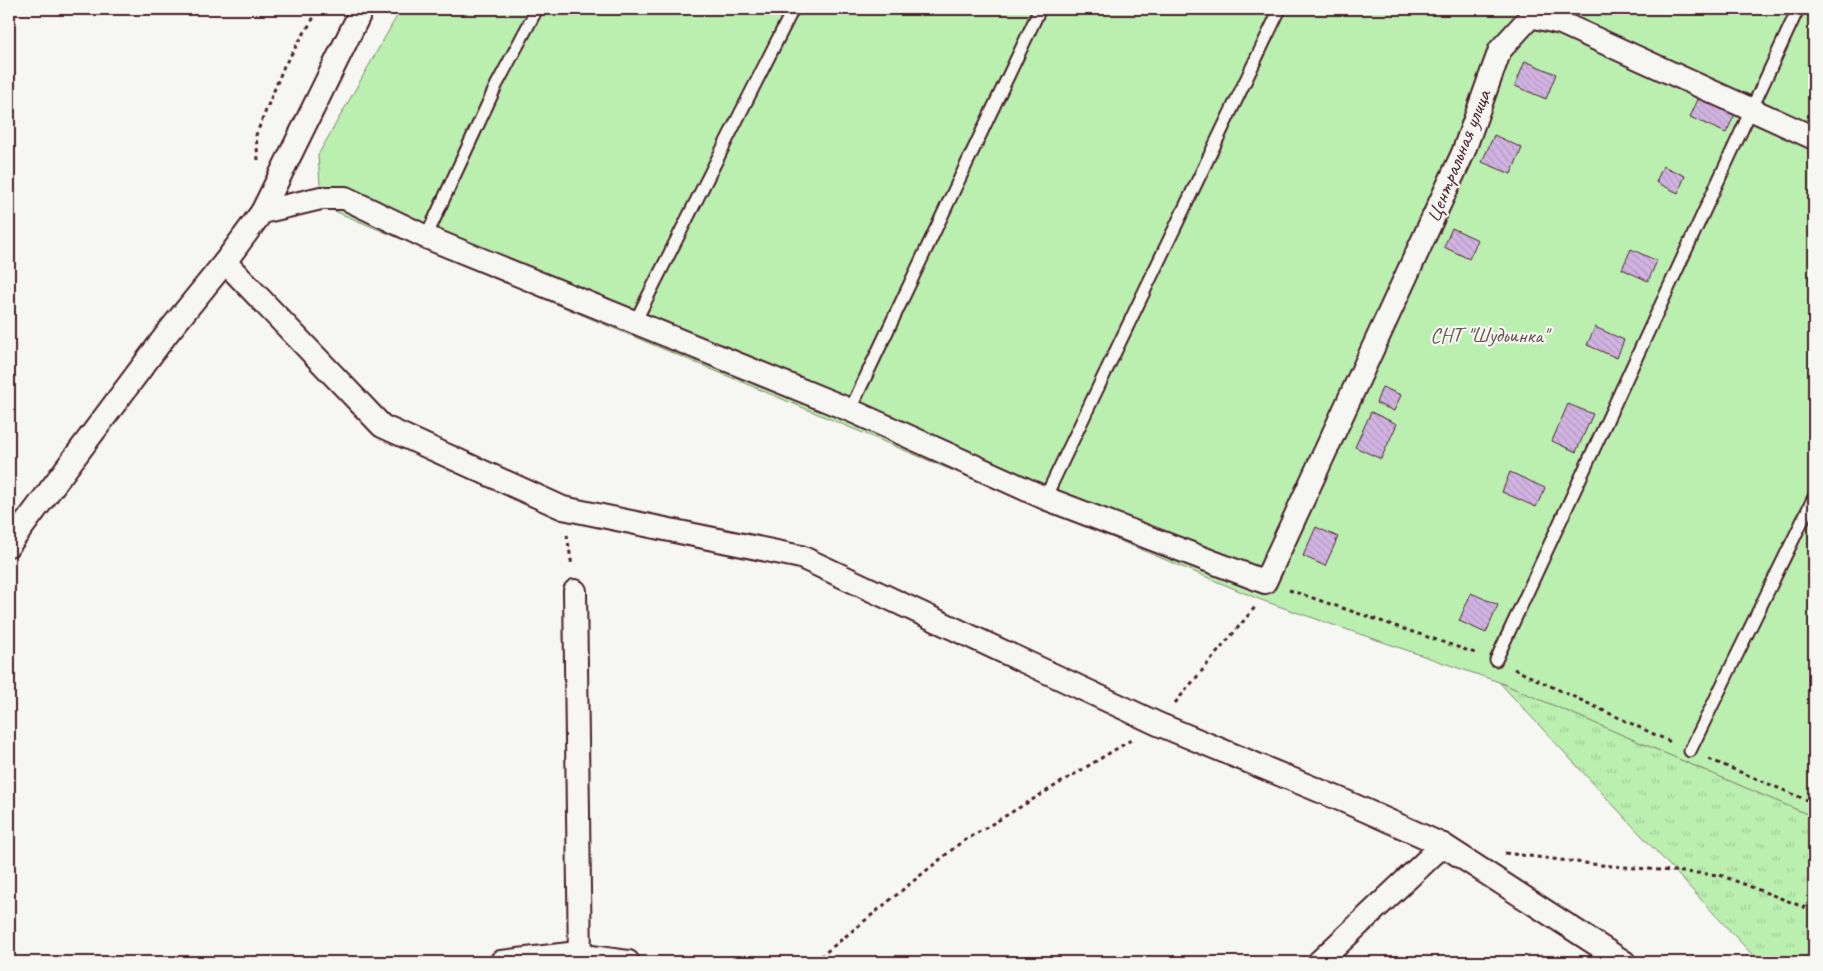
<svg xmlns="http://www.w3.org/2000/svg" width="1823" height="971" font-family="Caveat,sans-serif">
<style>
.grass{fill:url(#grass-tufts);stroke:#82876e}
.garden{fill:#baefb0;stroke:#82876e}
.building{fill:url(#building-back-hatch);stroke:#4a1f2b}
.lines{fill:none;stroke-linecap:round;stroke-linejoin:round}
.service-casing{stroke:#4a1f2b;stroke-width:15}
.minor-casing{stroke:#4a1f2b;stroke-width:26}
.path{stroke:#4a1f2b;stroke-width:3;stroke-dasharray:4 4;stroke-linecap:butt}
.service{stroke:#f6f6f2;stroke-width:11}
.minor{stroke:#f6f6f2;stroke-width:22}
.labels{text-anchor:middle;stroke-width:4.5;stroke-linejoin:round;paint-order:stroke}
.street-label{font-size:21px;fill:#4a1f2b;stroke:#f6f6f2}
.park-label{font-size:21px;fill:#66534c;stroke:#f6f6f2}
</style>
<defs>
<pattern id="grass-tufts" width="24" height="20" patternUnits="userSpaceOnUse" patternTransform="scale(1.25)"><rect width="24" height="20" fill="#baefb0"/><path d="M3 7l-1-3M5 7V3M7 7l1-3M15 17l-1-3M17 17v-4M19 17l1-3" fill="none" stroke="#a1cc98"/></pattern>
<pattern id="building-back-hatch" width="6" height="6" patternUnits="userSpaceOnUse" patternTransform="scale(1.25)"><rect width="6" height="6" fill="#d1b4e2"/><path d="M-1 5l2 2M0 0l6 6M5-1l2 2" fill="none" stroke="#b59ac2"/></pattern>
</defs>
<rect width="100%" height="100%" fill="#f6f6f2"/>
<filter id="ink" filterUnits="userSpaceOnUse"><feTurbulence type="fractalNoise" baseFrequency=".02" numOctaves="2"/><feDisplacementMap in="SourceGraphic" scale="10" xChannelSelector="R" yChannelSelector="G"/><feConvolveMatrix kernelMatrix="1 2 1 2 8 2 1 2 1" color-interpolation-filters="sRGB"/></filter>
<g filter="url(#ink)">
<path class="grass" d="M1499 682 1814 817V962H1759Z"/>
<path class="garden" d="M401 9H1814V817L1499 682 1261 600 332 210 321 198 318 155Z"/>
<g class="building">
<path d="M1525 61 1556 74 1546 99 1515 86Z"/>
<path d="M1700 95 1736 112 1726 133 1690 117Z"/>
<path d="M1494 135 1522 148 1511 174 1482 162Z"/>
<path d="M1663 166 1685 176 1678 193 1656 182Z"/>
<path d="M1452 228 1478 240 1469 259 1444 247Z"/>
<path d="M1631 249 1657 261 1648 281 1622 269Z"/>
<path d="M1595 327 1624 340 1617 358 1587 345Z"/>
<path d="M1382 387 1401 395 1394 411 1376 403Z"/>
<path d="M1568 404 1593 414 1576 452 1552 441Z"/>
<path d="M1371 412 1397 424 1381 459 1355 447Z"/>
<path d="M1510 472 1545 488 1536 507 1502 492Z"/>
<path d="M1316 527 1338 537 1325 566 1303 556Z"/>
<path d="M1471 593 1498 605 1486 633 1459 621Z"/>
</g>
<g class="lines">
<defs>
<g id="service">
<path d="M426 237 496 86 537 9"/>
<path d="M634 324 793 9"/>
<path d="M850 410 1040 9"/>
<path d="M1045 498 1280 9"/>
<path d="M1496 660 1798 9"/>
<path d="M1690 751 1814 497"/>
</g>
<g id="minor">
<path d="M262 212 362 9"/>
<path d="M225 262 382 426 563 508 801 557 1158 724 1342 800 1443 845 1624 962"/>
<path d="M9 545 169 331 225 262 262 212 321 198H345L426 237 850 410 1045 498 1265 582 1463 153 1500 50 1531 16 1561 23 1814 138"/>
<path d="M575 591 580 962"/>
<path d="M501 962 569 954 628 962"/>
<path d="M1319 962 1443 845"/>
</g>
</defs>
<use href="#service" class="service-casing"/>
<use href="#minor" class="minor-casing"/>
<g class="path">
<path d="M258 160 256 135 284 66 319 9"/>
<path d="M567 535 572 566"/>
<path d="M1289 590 1478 654"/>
<path d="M1514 669 1673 743"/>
<path d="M1175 703 1256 606"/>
<path d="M1709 759 1814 803"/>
<path d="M1505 853 1600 865 1720 875 1814 911"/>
<path d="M814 962 959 844 1131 740"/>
</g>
<use href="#service" class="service"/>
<use href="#minor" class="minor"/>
</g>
</g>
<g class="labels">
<g class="street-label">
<text transform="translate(1458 156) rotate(-68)" y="7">Центральная улица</text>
</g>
<g class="park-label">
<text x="1489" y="342">СНТ "Шудьинка"</text>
</g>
</g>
<rect width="1823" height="971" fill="none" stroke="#f6f6f2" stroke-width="30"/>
<rect x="15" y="15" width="1793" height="941" fill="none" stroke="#4a1f2b" stroke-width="2" filter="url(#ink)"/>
</svg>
